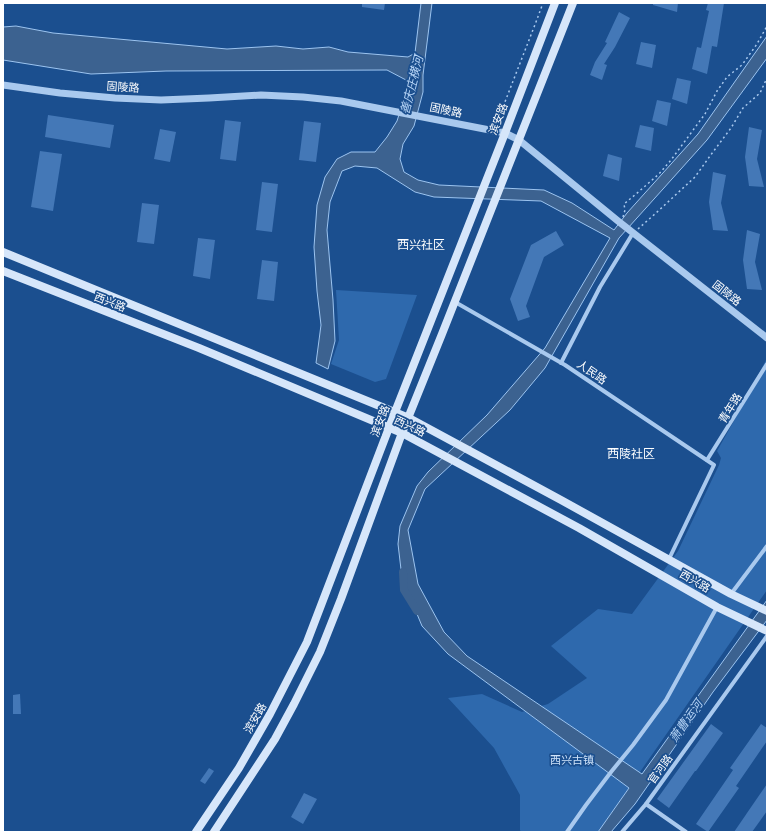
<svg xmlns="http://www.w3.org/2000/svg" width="770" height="835" font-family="'PT Sans Narrow','Noto Sans SC',sans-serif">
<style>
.green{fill:#2e69ad}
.water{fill:#3c6290;stroke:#9cc4f0}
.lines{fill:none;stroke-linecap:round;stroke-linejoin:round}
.canal{stroke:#3c6290;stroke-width:8}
.building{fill:#4478b7}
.path{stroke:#a9c9ee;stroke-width:1.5;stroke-dasharray:2 3;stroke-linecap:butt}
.minor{stroke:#a9c9ee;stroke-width:4}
.tertiary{stroke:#a9c9ee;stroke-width:7}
.secondary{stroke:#d6e6fa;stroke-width:8}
.labels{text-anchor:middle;stroke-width:3.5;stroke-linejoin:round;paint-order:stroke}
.street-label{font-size:11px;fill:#fff;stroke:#1b4f8f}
.park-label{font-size:11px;fill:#cfe3fa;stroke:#1b4f8f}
.water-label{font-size:12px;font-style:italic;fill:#b5d3f5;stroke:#1b4f8f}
.neighbourhood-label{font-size:12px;fill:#fff;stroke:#1b4f8f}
</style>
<rect width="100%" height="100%" fill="#1b4f8f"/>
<g class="green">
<path d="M336 290 417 295 386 379 375 382 331 364 339 340Z"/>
<path d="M767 358V590L598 832H521L520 830V795L494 748 448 698 482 694 522 712 548 704 587 678 551 646 598 609 632 614 678 551 719 465 721 458 717 451 739 412Z"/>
</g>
<path class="water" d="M421 3H432L423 75V92L414 126 403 144 400 159 404 172 418 180 439 185 544 190 572 203 614 230 627 213 698 134 767 36V58L707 140 619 238 545 368 510 410 425 489 408 530 418 584 444 632 467 656 642 774 767 600V620L713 692 635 804 611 832H598L629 788 448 654 422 626 402 578 398 544 400 526 417 486 428 472 487 415 545 348 610 238 541 201 434 197 415 192 377 168 355 166 342 171 330 202 327 230 333 300 335 341 328 369 316 363 321 325 317 291 314 247 317 205 325 177 337 159 351 152H375L387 137 397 121 408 86 406 80 387 70 166 71 91 74 3 60V27L16 26 53 33 227 49 276 46 303 49 329 47 348 52 408 57 415 53Z"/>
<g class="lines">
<path class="canal" d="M403 572 404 590 417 611"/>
</g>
<g class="building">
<path d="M362 3H385L384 10 362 7Z"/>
<path d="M653 3H678L677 12 653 5Z"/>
<path d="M708 3H724L717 47 712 46 707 74 692 69 697 47 701 48 709 11 706 10Z"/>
<path d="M619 12 630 18 615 47 604 64 607 65 602 80 590 75 595 62 607 43 605 42Z"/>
<path d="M641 42 656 45 652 68 636 64Z"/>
<path d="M677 78 691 81 687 104 672 99Z"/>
<path d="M657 100 671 103 667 126 652 121Z"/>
<path d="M48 115 114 125 110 148 45 137Z"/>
<path d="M225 120 241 122 236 161 220 159Z"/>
<path d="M304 121 321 123 316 162 299 160Z"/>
<path d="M640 125 654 128 651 151 635 147Z"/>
<path d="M749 127 762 130 757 159 764 187 749 186 745 157Z"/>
<path d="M160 129 176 132 170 162 154 159Z"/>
<path d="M40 151 62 154 53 211 31 207Z"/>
<path d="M608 154 622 158 619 181 603 176Z"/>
<path d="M713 172 726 175 721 203 728 231 713 230 709 202Z"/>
<path d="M262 182 278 184 272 232 256 230Z"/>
<path d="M142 203 159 205 154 244 137 242Z"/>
<path d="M747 230 760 234 755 262 762 290 747 289 743 260Z"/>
<path d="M556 231 564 245 544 257 526 306 530 317 518 321 510 299 531 245Z"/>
<path d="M198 238 215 240 210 279 193 276Z"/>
<path d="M262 260 278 262 274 301 257 299Z"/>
<path d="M20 694 21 714H13V695Z"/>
<path d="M711 724 723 733 696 771H695L669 808 657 799Z"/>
<path d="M761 724 767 728V741L736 786 739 788 708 832 696 824 733 770 730 768Z"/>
<path d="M209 768 214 771 205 784 200 781Z"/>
<path d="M767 784V811L752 832H734Z"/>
<path d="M304 793 317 799 303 824 291 817Z"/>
</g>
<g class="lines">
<g class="path">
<path d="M496 125 536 22 543 3"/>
<path d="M623 217 625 210 624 204 636 194 659 174 671 160 705 114 717 91 727 77 742 65 757 44 767 26"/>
<path d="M638 229 656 213 695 177 710 156 731 128 743 108 760 93 767 78"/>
</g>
<g class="minor">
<path d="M455 302 565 365 714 465 669 559"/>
<path d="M561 363 600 287 633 233"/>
<path d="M707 460 767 364"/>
<path d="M731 594 767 546"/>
<path d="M646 804 686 832"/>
<path d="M567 832 586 805 611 772 633 745 666 700 717 607"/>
<path d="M622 832 646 804 767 636"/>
</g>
<path class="tertiary" d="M3 85 60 93 115 98 161 100 209 98 261 95 303 97 341 101 433 119 505 133 519 140 618 221 767 338"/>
<g class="secondary">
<path d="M3 252 409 418 561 500 731 594 767 611"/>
<path d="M3 271 199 348 402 433 579 528 717 607 767 631"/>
<path d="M196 832 239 768 270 714 307 642 395 412 505 133 555 3"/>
<path d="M214 832 275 739 294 704 320 652 341 599 402 433 442 334 573 3"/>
</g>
</g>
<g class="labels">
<g class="street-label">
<text transform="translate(123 87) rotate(4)" y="4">固陵路</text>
<text transform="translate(446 110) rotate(12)" y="4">固陵路</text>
<text transform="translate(498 119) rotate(-69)" y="4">滨安路</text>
<text transform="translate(727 293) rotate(38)" y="4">固陵路</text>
<text transform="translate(110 302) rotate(21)" y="4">西兴路</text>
<text transform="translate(592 372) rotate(34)" y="4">人民路</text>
<text transform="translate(730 408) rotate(-58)" y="4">青年路</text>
<text transform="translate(380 421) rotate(-69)" y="4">滨安路</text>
<text transform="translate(410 426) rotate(25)" y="4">西兴路</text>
<text transform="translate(695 581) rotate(30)" y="4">西兴路</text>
<text transform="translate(255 718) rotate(-60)" y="4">滨安路</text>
<text transform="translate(660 769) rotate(-54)" y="4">官河路</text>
</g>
<g class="park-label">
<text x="572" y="764">西兴古镇</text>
</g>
<g class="water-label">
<text transform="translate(412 85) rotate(-76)" y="4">善庆庄横河</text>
<text transform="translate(686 721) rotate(-55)" y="4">萧曹运河</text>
</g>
<g class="neighbourhood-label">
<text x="421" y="249">西兴社区</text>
<text x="631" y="458">西陵社区</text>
</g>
</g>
<rect width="770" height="835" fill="none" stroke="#ffffff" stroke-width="8"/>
</svg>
